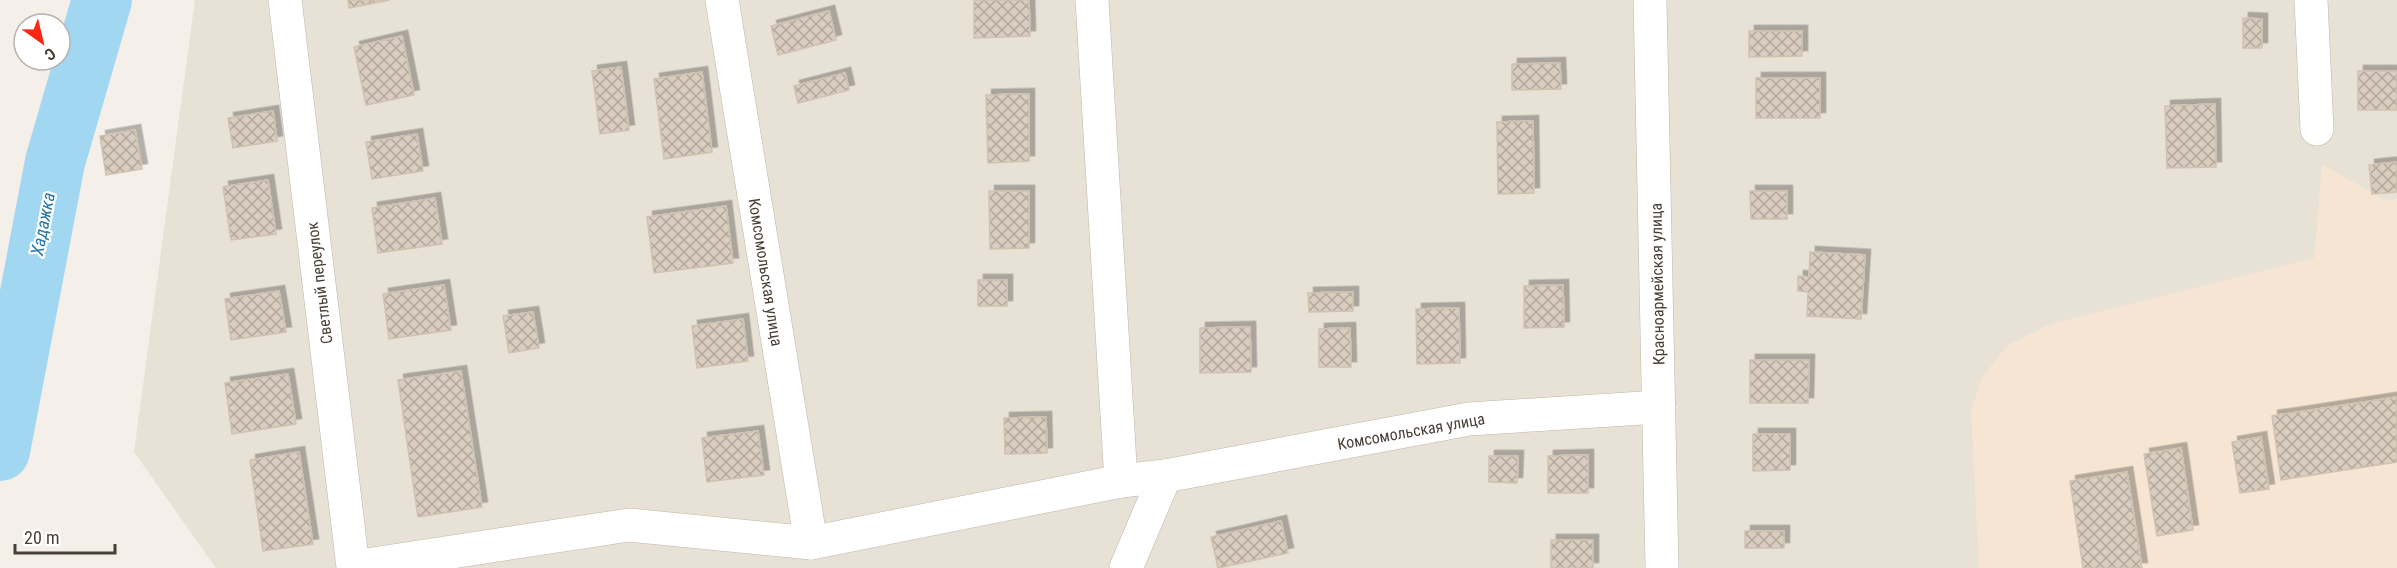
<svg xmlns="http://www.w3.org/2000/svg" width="2397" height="568" font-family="'Roboto Condensed',sans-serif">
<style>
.residential{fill:#e8e1d5}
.commercial{fill:#f6e5d2}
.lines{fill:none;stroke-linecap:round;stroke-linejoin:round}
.river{stroke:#a2d7f2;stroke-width:60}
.building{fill:url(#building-cross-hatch);stroke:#d1c2b0;stroke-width:1.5;filter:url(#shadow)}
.minor-casing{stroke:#c0b6aa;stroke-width:34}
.minor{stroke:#fff;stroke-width:33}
.labels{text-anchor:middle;stroke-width:4.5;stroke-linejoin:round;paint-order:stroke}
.street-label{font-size:16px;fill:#483f36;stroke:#fff}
.water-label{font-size:18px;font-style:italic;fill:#297aa6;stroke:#fff}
</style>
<defs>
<pattern id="building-cross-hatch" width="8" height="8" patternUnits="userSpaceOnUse" patternTransform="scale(1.5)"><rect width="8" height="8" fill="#d9cdc0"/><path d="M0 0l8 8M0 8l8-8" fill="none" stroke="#b2a89d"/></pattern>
<filter id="shadow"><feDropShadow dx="5.5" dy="-5.5" stdDeviation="0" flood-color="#0004"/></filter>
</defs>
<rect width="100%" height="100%" fill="#f4efe8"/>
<path class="residential" d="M195 0H2397V568H216L134 452Z"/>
<path class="commercial" d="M2322 164 2385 200 2397 199V568H1979L1971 412 1982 377 2008 345 2050 324 2314 258Z"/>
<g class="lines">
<path class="river" d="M0 451 55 162 102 0"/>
</g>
<g class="building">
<path d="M348 0H390L349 8Z"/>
<path d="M974 0H1029L1030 36 974 38Z"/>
<path d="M829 11 836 40 778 55 771 26Z"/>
<path d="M2243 18 2262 19V48H2243Z"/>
<path d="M1749 31H1802V56L1749 57Z"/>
<path d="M402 36 414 95 366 105 354 47Z"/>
<path d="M1560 63 1561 89 1512 90V64Z"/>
<path d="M621 67 629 130 600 134 592 71Z"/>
<rect x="2358" y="71" width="39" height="39"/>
<path d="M702 72 712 152 664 159 654 79Z"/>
<path d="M845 73 849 90 798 103 794 86Z"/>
<rect x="1756" y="78" width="64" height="40"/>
<path d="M1029 94V161L988 163 986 95Z"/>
<path d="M2215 104 2216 167 2167 168 2165 106Z"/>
<path d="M273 111 277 141 233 148 228 118Z"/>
<path d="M1533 121 1534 193 1498 194 1497 122Z"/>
<path d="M135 130 142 169 106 175 100 136Z"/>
<path d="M417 134 423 171 372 179 366 142Z"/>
<path d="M2397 162V192L2372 194 2369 165Z"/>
<path d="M268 180 276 234 231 240 223 187Z"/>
<path d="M989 191H1029V248L990 249Z"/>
<path d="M1750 191H1787V219H1751Z"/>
<path d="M435 198 442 244 378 253 372 208Z"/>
<path d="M726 206 733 263 654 273 647 217Z"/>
<path d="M1810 252 1865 255 1861 319 1807 316 1808 292 1798 291V276L1809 277Z"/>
<rect x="978" y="280" width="29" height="26"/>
<path d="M444 285 451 330 389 339 383 294Z"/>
<path d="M1563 285 1564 327 1524 328V286Z"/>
<path d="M279 291 286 332 231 340 225 299Z"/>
<path d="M1353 292V311L1309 312 1308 293Z"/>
<path d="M1459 308 1460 363 1417 364 1416 309Z"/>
<path d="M533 312 539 348 509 353 503 316Z"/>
<path d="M743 319 748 361 697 368 692 326Z"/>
<path d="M1250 327 1251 372 1200 373V328Z"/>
<path d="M1350 328 1351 367H1319V329Z"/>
<path d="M1750 360H1809L1808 403H1750Z"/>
<path d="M461 371 482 507 418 517 398 380Z"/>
<path d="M288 374 296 424 232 434 225 383Z"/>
<path d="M2397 397V462L2281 480 2272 416Z"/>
<path d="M1046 417 1047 453 1005 454 1004 418Z"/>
<path d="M758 431 764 475 707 482 702 438Z"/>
<path d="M1753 434H1790V470L1753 471Z"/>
<path d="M2261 437 2269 489 2240 493 2232 442Z"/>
<path d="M2181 448 2193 530 2157 536 2144 454Z"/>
<path d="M299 452 313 544 263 551 250 460Z"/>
<path d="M1588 455V493H1548V456Z"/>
<path d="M1489 456H1518L1517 483 1489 482Z"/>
<path d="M2127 472 2142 568H2083L2070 481Z"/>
<path d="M1281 521 1288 553 1218 568 1211 537Z"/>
<rect x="1745" y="531" width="39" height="17"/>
<rect x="1551" y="540" width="42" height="28"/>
</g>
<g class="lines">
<defs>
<g id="minor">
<path d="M285 0 353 567 629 525 811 543 1121 481 1165 476 1469 419 1659 407"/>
<path d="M722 0 811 543"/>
<path d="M1092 0 1121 481"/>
<path d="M1650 0 1662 568"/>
<path d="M2311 0 2317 129"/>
<path d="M1126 568 1165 476"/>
</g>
</defs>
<use href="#minor" class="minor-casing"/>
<use href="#minor" class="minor"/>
</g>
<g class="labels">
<g class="street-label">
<text transform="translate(766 272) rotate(81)" y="6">Комсомольская улица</text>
<text transform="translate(319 283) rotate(-97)" y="6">Светлый переулок</text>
<text transform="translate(1657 284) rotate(-91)" y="6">Красноармейская улица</text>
<text transform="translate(1411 431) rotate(-10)" y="6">Комсомольская улица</text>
</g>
<g class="water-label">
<text transform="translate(43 224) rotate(-79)" y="6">Хадажка</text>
</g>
</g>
<g transform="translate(42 42) rotate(146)"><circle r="28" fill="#ffffff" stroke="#b6b2af" stroke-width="1.5"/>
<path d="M0-4.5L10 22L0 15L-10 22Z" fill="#ff2614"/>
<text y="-9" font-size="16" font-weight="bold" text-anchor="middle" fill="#483f36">С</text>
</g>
<path d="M15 544v9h100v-9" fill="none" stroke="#483f36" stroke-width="3"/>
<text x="24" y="544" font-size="18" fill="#483f36" stroke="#ffffff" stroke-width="4.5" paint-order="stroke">20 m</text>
</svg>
